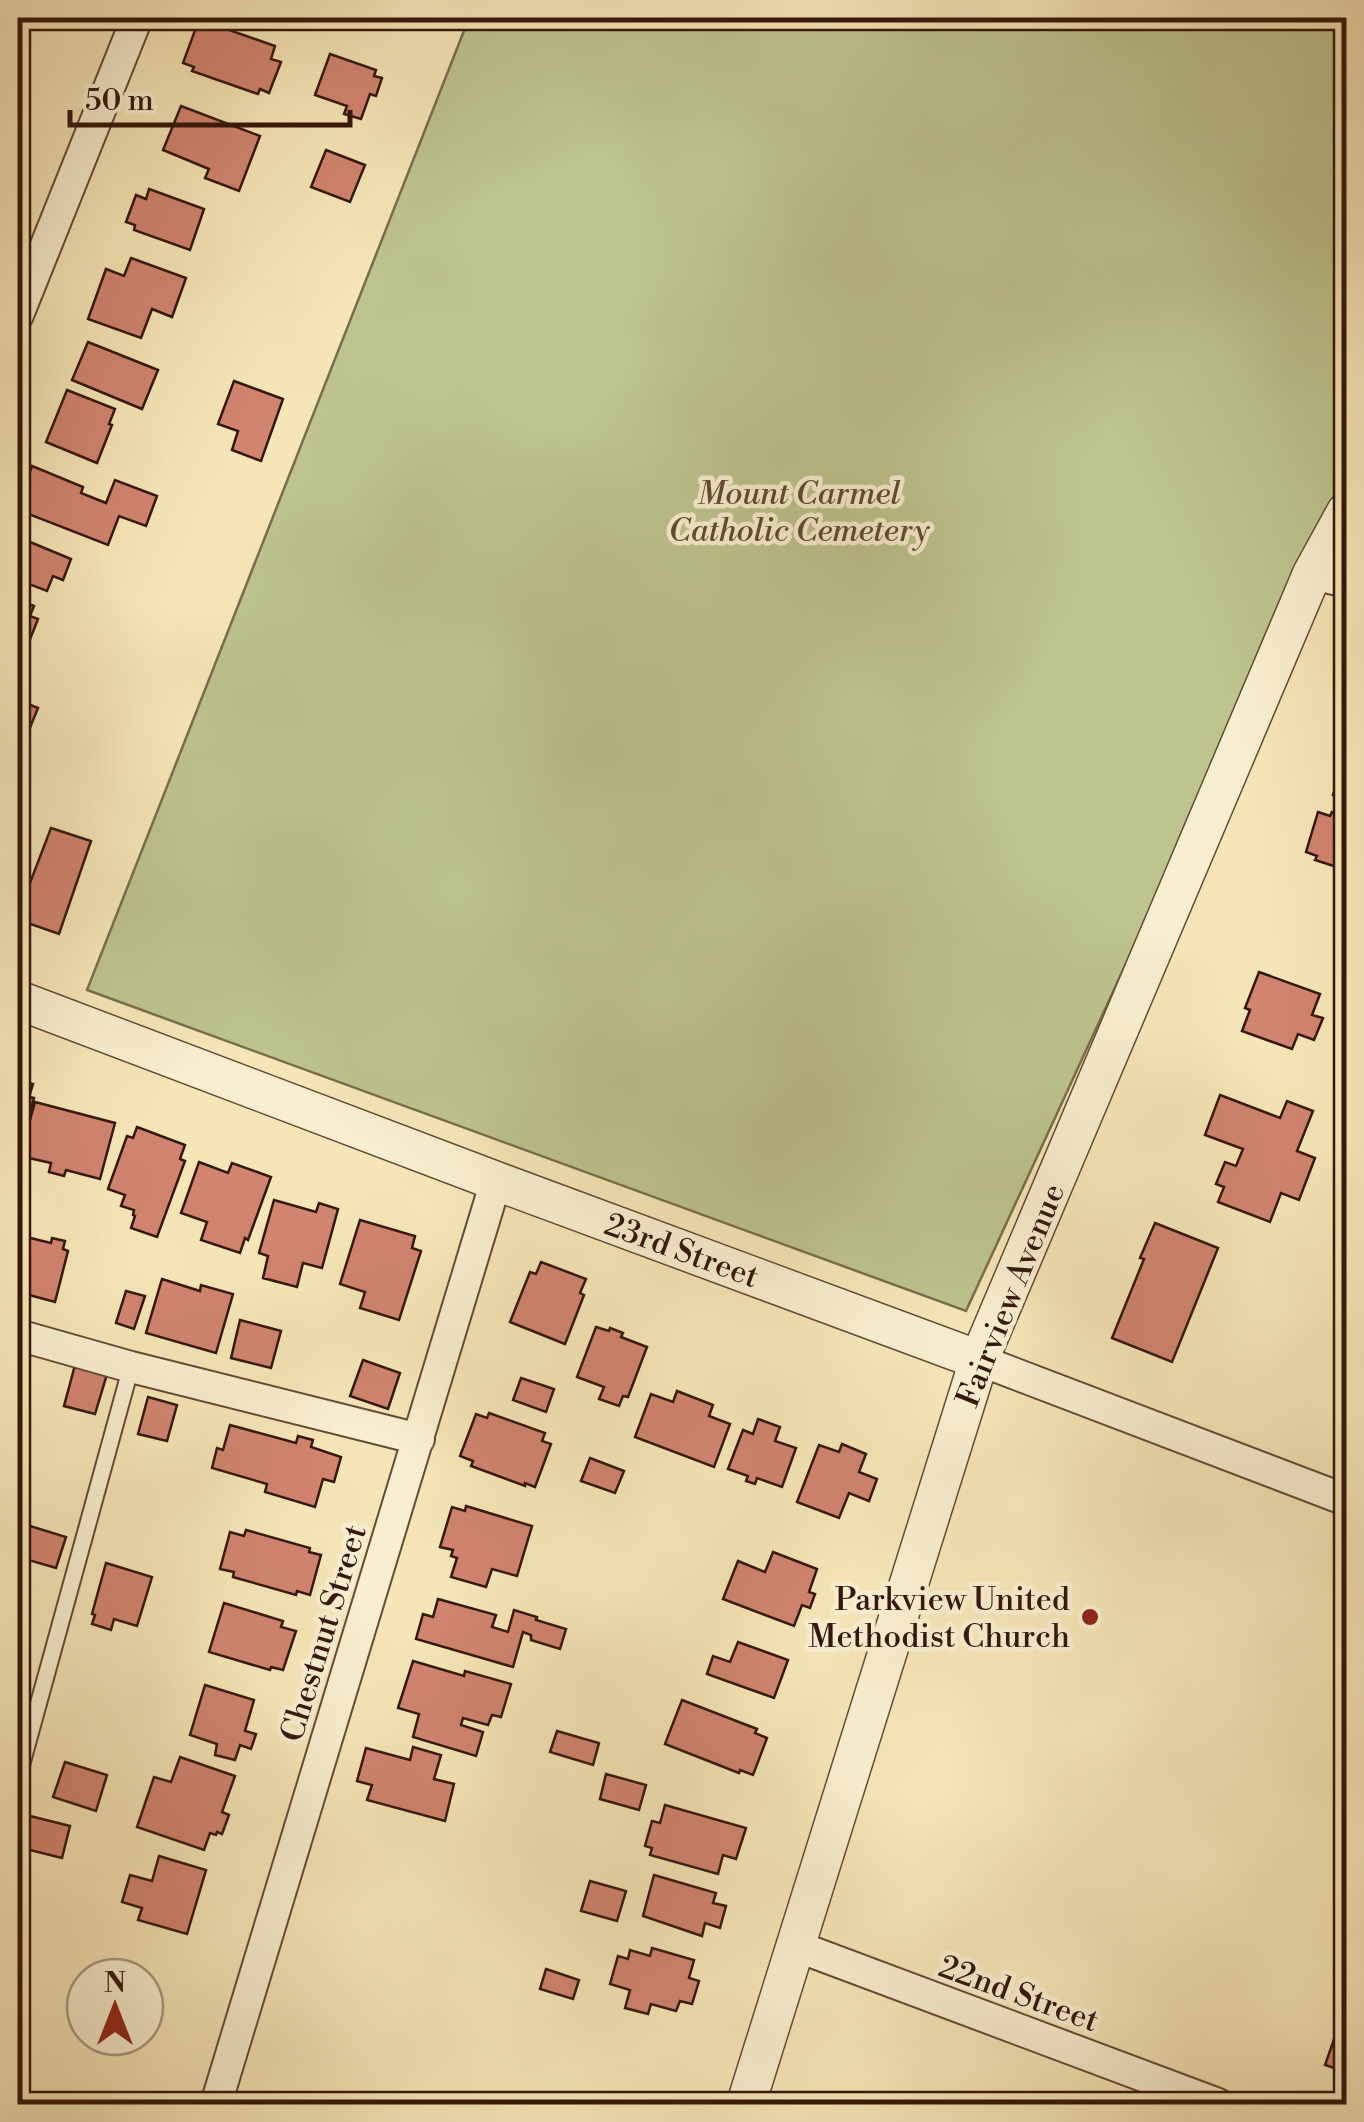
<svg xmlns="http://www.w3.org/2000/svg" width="1364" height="2122" font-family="'Libre Bodoni',serif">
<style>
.green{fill:#bdc48e;stroke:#786e4c;stroke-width:2.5}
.building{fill:#d18470;stroke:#34170b;stroke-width:2.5}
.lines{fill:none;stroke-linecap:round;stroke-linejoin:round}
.service-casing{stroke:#644b36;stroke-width:19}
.minor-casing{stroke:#644b36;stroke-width:34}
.tertiary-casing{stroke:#644b36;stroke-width:41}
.service{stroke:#f9efd0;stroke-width:15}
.minor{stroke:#f9efd0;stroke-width:30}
.tertiary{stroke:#f9efd0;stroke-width:38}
.poi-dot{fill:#8f2418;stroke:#f9efd0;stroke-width:4}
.labels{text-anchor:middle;stroke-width:9;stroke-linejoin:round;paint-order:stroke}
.park-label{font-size:32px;font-style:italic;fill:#5d4b32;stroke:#f9efd0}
.street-label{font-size:32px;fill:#34170b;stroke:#f9efd0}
.poi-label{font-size:32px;fill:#34170b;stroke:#f9efd0;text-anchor:end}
</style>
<rect width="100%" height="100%" fill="#f6e6b7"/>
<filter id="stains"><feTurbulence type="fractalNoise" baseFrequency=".002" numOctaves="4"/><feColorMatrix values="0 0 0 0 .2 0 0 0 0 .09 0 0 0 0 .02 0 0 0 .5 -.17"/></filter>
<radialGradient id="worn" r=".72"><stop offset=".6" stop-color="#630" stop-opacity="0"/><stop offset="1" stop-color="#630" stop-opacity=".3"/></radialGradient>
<path class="green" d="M469 18H1346V486L966 1311 87 990Z"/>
<g class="building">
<path d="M198 22 211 27 212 24 275 46 271 59 281 62 269 93 260 89 258 94 192 71 194 67 183 63Z"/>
<path d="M330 54 376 70 374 76 382 78 376 96 370 94 361 119 344 114 347 106 315 95Z"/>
<path d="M181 106 260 136 239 191 205 178 209 169 163 150Z"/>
<path d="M326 150 365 165 350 202 311 187Z"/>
<path d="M149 189 204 209 190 250 134 230 135 225 126 222 136 195 146 199Z"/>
<path d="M131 258 186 278 172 317 152 309 141 338 88 319 106 269 124 276Z"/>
<path d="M88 342 158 370 142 409 72 380Z"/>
<path d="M234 381 283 399 261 461 232 450 238 431 218 424Z"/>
<path d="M67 390 115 409 109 424 112 425 97 463 46 442Z"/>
<path d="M32 466 83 487 81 493 106 503 115 480 157 496 146 526 119 516 108 545 18 510V504Z"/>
<path d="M18 537 71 559 63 580 53 576 47 591 18 580Z"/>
<path d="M18 600 34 606 30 616 38 619 23 657 18 655Z"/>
<path d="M18 700 38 708 23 745 18 742Z"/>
<path d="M1346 756V800L1333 795Z"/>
<path d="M1318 812 1330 816 1332 812 1346 816V870L1315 860 1317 856 1306 852Z"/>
<path d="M51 828 91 841 59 934 22 921 26 911 20 909Z"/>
<path d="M1259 972 1320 994 1312 1015 1323 1018 1314 1040 1298 1034 1292 1049 1242 1031 1250 1010 1245 1008Z"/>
<path d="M18 1080 33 1084 29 1097 34 1098 18 1156Z"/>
<path d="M1220 1095 1280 1118 1287 1101 1313 1111 1297 1151 1315 1158 1299 1200 1281 1193 1270 1222 1218 1202 1224 1187 1216 1184 1225 1162 1236 1166 1243 1149 1205 1135Z"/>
<path d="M35 1102 115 1123 100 1179 66 1170 64 1176 49 1172 51 1163 20 1156Z"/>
<path d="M137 1127 185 1145 180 1159 185 1161 157 1237 131 1228 135 1216 133 1215 134 1210 121 1206 125 1195 108 1189 127 1136 133 1138Z"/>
<path d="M199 1162 228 1173 232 1163 271 1177 248 1240 245 1238 240 1253 201 1240 207 1222 181 1213Z"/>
<path d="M274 1200 316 1212 319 1203 338 1209 322 1268 303 1263 297 1287 263 1278 268 1256 259 1253Z"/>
<path d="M360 1220 415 1236 412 1248 421 1251 399 1320 360 1308 365 1292 340 1284Z"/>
<path d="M1155 1223 1218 1248 1172 1362 1112 1338 1144 1259 1140 1258Z"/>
<path d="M18 1235 51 1243 52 1238 65 1241 63 1249 68 1251 55 1302 18 1292Z"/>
<path d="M541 1262 586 1279 580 1293 584 1295 565 1344 510 1322 530 1272 536 1274Z"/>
<path d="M162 1279 200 1291 201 1285 233 1294 216 1353 146 1333Z"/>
<path d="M126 1291 145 1296 134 1329 116 1323Z"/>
<path d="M240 1320 281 1331 271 1368 231 1358Z"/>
<path d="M596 1327 609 1331 610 1328 623 1333 621 1337 647 1347 628 1397 623 1396 619 1406 599 1399 604 1387 577 1377Z"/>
<path d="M363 1360 400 1373 388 1409 350 1396Z"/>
<path d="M75 1365 107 1374 95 1414 64 1406Z"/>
<path d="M521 1378 554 1389 546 1412 513 1400Z"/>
<path d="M677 1391 713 1405 709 1416 730 1424 714 1467 635 1437 651 1394 673 1402Z"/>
<path d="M148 1397 177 1405 167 1441 138 1434Z"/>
<path d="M489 1413 545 1433 542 1441 551 1444 535 1487 525 1483V1486L471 1466 473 1461 460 1456 476 1414 487 1418Z"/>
<path d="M758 1419 780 1427 775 1441 796 1448 782 1487 757 1478 755 1484 746 1481 748 1476 728 1469 743 1430 753 1434Z"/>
<path d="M230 1425 296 1443 298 1436 313 1440 311 1447 341 1457 334 1482 323 1479 315 1507 265 1492 267 1484 212 1468 217 1448 223 1450Z"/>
<path d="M842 1444 866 1454 859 1472 877 1479 869 1501 849 1493 839 1518 797 1502 819 1445 839 1452Z"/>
<path d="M590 1458 624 1471 615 1493 581 1481Z"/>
<path d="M466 1506 532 1526 517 1576 492 1569 486 1587 451 1577 457 1558 451 1556 453 1550 440 1547 452 1507 465 1511Z"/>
<path d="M27 1525 66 1537 56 1568 18 1557Z"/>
<path d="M246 1530 310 1548 309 1552 321 1555 310 1595 297 1591 296 1595 233 1577 234 1572 220 1569 230 1532 244 1536Z"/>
<path d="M773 1552 817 1569 809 1592 815 1594 810 1608 802 1605 794 1626 723 1599 738 1561 765 1572Z"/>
<path d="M106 1563 152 1577 137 1626 114 1619 111 1630 92 1624 95 1615 92 1614Z"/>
<path d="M438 1599 496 1615 492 1627 508 1632 514 1610 537 1617 536 1620 566 1629 560 1649 531 1640V1635L523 1632 513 1667 416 1639 423 1614 433 1617Z"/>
<path d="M224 1603 283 1621 281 1627 296 1631 283 1670 271 1667 270 1670 209 1652Z"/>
<path d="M18 1626 27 1629 18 1659Z"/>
<path d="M738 1642 788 1660 774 1698 707 1674 713 1656 730 1662Z"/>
<path d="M413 1661 464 1676 465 1671 511 1684 501 1717 492 1715 488 1725 463 1718 461 1725 483 1732 476 1756 413 1737 419 1714 398 1708Z"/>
<path d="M205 1685 254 1700 245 1731 256 1734 251 1749 240 1745 235 1760 215 1755 217 1744 190 1735Z"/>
<path d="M682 1700 757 1729 755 1733 767 1738 753 1775 740 1770 739 1773 665 1744Z"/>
<path d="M557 1731 599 1743 593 1765 550 1752Z"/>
<path d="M413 1747 441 1755 434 1779 454 1784 445 1821 367 1800 372 1785 357 1781 366 1748 410 1760Z"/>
<path d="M180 1757 235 1776 222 1812 229 1815 222 1834 217 1832 216 1835 210 1833 204 1850 137 1827 154 1777 171 1782Z"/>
<path d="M65 1762 107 1775 96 1811 53 1797Z"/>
<path d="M606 1774 646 1785 639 1810 600 1799Z"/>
<path d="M665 1805 746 1828 736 1859 723 1855 718 1874 650 1855 652 1848 645 1846 652 1821 660 1823Z"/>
<path d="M30 1816 70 1826 62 1858 22 1848Z"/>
<path d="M159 1856 206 1870 187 1934 138 1920 142 1908 122 1902 130 1875 152 1881Z"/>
<path d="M654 1875 716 1893 713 1903 726 1906 720 1928 705 1923 702 1936 643 1916Z"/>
<path d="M590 1881 626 1891 617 1921 581 1911Z"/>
<path d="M652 1948 694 1960 689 1978 699 1981 692 2004 680 2001 676 2011 651 2004 648 2014 625 2008 630 1990 610 1984 618 1956 628 1959 630 1950 650 1956Z"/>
<path d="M546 1969 579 1980 573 1999 540 1989Z"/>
<path d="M1346 2005V2072L1325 2065Z"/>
</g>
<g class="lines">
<defs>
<path id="service" d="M18 1778 131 1367"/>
<g id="minor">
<path d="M18 315 137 18"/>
<path d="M1312 574 1346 582"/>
<path d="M18 1335 131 1367 419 1439"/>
<path d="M979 1360 1346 1500"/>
<path d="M796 1946 1218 2104"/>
<path d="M216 2104 496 1181"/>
</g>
<g id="tertiary">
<path d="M18 1000 496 1181 979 1360"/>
<path d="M746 2104 979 1360 1312 574 1346 512"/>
</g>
</defs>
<use href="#service" class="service-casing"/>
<use href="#minor" class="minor-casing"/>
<use href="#tertiary" class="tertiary-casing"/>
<use href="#service" class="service"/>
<use href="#minor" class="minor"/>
<use href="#tertiary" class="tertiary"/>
</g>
<circle class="poi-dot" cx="1090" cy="1617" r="10"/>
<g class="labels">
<g class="park-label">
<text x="799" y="504">Mount Carmel<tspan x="799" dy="37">Catholic Cemetery</tspan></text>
</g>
<g class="street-label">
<text transform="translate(682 1250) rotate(20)" y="11">23rd Street</text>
<text transform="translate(1010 1295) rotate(-68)" y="11">Fairview Avenue</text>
<text transform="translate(323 1633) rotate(-73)" y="11">Chestnut Street</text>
<text transform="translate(1019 1993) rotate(20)" y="11">22nd Street</text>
</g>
<g class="poi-label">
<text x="1070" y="1610">Parkview United<tspan x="1070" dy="37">Methodist Church</tspan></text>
</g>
</g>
<rect width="1364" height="2122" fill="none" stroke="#f6e6b7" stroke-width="60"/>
<rect x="20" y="20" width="1324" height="2082" fill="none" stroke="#34170b" stroke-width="5"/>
<rect x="30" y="30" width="1304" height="2062" fill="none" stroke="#34170b" stroke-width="2.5"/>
<g transform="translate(115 2007)"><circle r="48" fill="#f9efd0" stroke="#aa9981" stroke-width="2.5"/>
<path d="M0-8L18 38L0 25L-18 38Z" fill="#8f2418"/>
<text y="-15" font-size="28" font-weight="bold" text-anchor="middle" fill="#34170b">N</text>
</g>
<path d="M70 110v15h280v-15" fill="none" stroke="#34170b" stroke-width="5"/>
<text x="85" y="110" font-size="30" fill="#34170b" stroke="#f9efd0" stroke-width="8" paint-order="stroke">50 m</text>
<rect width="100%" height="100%" filter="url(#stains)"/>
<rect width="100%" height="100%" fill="url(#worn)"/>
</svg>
